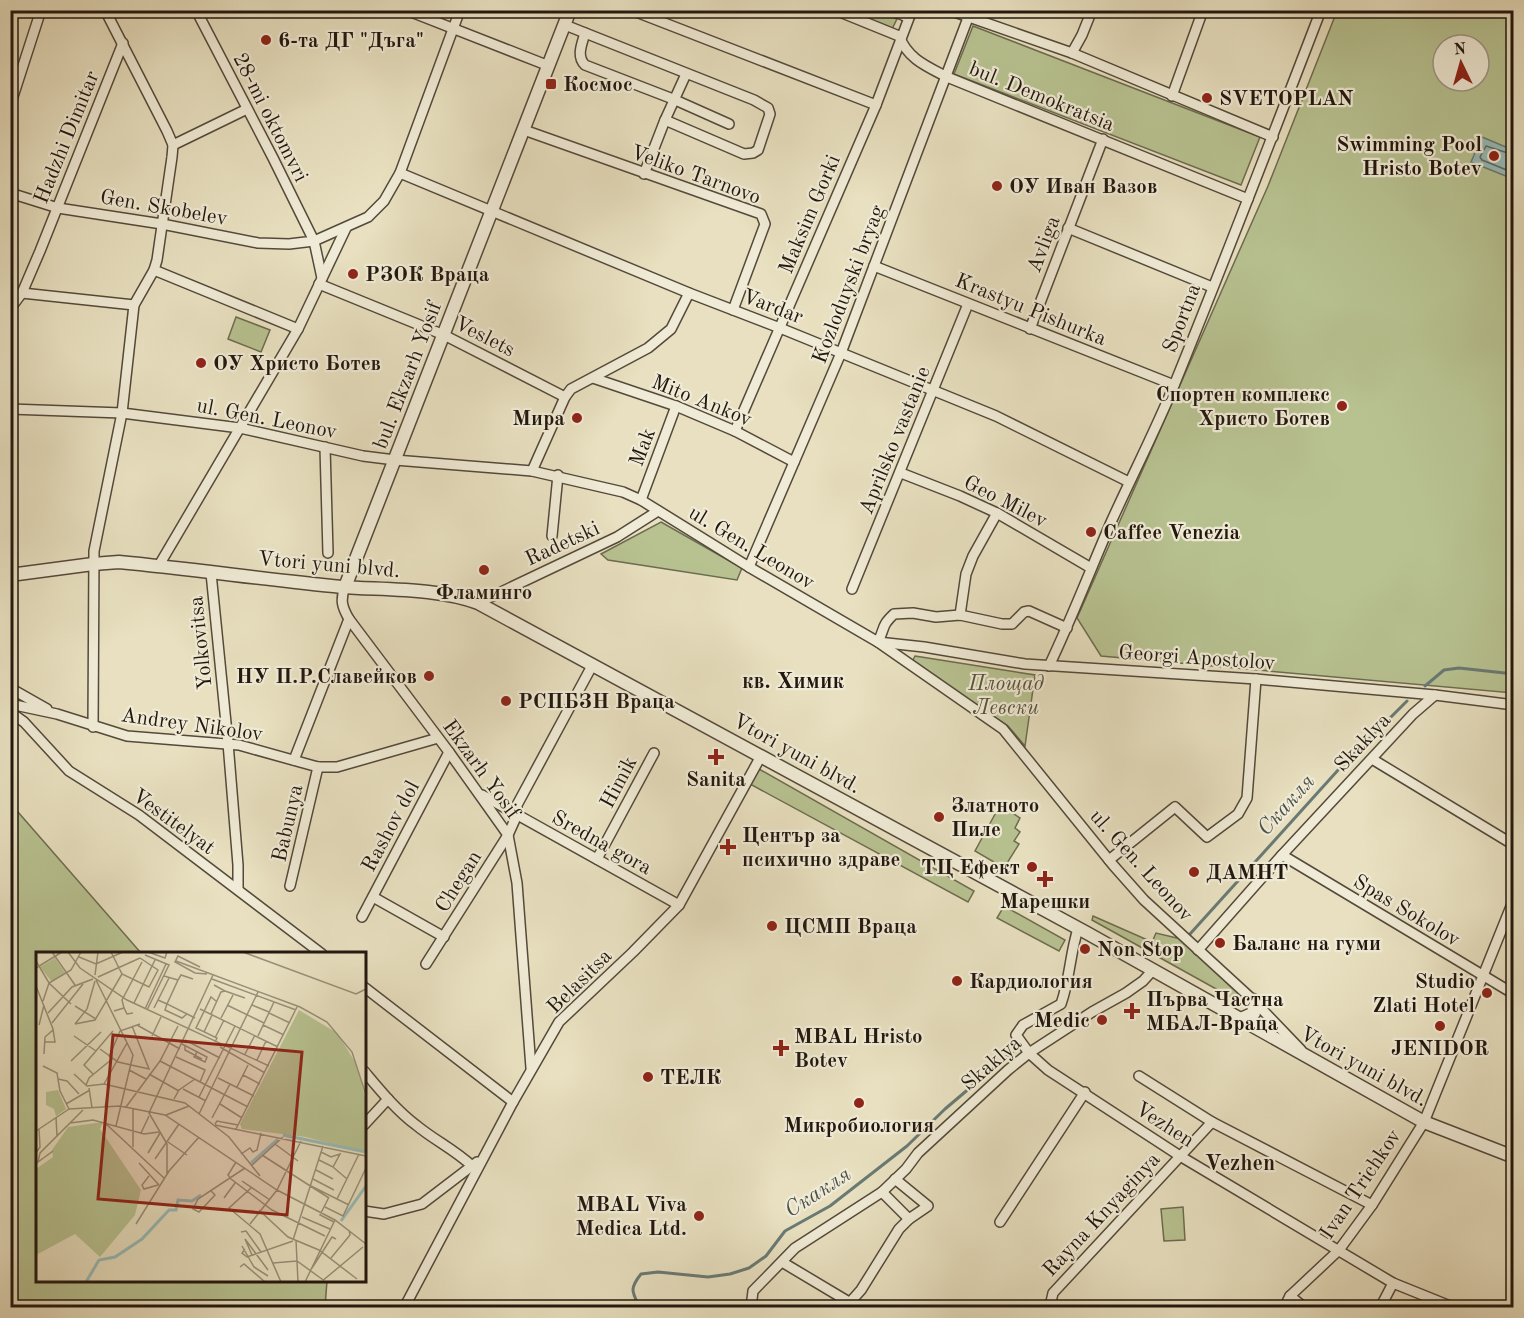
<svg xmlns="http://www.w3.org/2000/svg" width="1524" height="1318" font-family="'Old Standard TT',serif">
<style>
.green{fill:#b8c291;stroke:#6d6c50;stroke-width:1.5;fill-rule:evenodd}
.water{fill:#98bcb8;stroke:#697a74;stroke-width:1.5}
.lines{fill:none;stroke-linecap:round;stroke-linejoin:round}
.shore{stroke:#5d6a64;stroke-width:1.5}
.stream{stroke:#697a74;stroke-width:3}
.minor-casing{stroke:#54493b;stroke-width:12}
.tertiary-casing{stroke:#54493b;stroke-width:15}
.minor{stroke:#f0ebd6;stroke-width:9}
.tertiary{stroke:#f0ebd6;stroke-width:12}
.poi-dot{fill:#8f2418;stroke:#f0ebd6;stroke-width:2}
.labels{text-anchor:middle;stroke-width:4.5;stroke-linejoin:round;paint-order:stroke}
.poi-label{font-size:21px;font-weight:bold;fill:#22170f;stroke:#f0ebd6;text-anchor:start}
.street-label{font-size:21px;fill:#22170f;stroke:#f0ebd6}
.park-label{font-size:21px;font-style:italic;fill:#56533c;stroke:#f0ebd6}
.neighbourhood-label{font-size:22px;font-weight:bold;fill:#22170f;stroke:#f0ebd6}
.water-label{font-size:22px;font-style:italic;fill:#4b514a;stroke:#f0ebd6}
.inset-river{fill:none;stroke:#98bcb8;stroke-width:3}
.inset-road{fill:none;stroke:#999079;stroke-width:1.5}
.view{fill:#8f2418;fill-opacity:0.15;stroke:#8f2418;stroke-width:3}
.inset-edge{fill:none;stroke:#22170f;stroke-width:3}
</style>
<rect width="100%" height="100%" fill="#e8e0c0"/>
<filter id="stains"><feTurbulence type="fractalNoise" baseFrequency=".00333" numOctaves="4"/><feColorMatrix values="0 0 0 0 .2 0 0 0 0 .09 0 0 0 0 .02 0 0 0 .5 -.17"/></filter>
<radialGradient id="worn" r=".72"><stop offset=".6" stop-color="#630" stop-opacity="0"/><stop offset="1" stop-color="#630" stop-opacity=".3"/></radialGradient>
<g class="green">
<path d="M846 11H876L897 19 892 29Z"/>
<path d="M1337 11H1513V693L1101 656 1077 618 1268 186ZM1443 45H1479V81H1443Z"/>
<path d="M973 26 1260 137 1241 185 954 74Z"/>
<path d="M236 317 270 330 261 352 228 339Z"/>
<path d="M661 522 742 568 737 580 608 560 601 554Z"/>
<path d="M915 656 1035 675 1025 746 1008 726 912 662Z"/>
<path d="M759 769 974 891 968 902 750 784Z"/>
<path d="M11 804 141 953 38 954V1280L327 1281 325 1307H11Z"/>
<path d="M1000 805 1020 818 1015 828 1020 832 1014 841 1019 844 1004 868 975 851Z"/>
<path d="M1004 906 1065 940 1059 951 997 918Z"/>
<path d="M1093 916 1152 942 1156 933 1181 939 1248 1002 1245 1005 1092 920Z"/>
<path d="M1183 1207 1185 1240 1164 1241 1161 1209Z"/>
</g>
<path class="water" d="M1482 137 1513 150V179L1471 162Z"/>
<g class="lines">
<path class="shore" d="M1514 155 1486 146 1480 157 1482 160 1514 173"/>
<g class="stream">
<path d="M1425 686 1444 670 1459 668 1514 674"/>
<path d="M1190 934 1339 769 1407 701"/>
<path d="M640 1308C632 1292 629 1289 641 1274L658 1272 708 1277 730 1274 749 1268 766 1256 785 1231 830 1206 907 1146 945 1109 1017 1048"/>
</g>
<defs>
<g id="minor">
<path d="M406 10 549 66"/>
<path d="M631 10 876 105"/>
<path d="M835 10 899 36C908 59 926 66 947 77L1248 199"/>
<path d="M891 10 905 16 912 12 925 10"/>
<path d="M949 10 1072 53 1273 137"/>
<path d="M565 25 754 100 768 108 770 114 758 150 753 153 744 154 665 120 686 74"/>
<path d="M585 33C582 44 576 56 585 65L673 99 729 124"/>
<path d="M1072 53 1082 35 1092 10"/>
<path d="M1172 96 1203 10"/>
<path d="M10 106 41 10"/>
<path d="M524 130 761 214 765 224 733 310"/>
<path d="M173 145 247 109"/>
<path d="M400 173 689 293 780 328 996 416 1129 482"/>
<path d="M644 174 665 120"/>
<path d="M10 193 58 208 162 224 258 243 289 244 314 241 273 158 196 10"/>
<path d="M1068 228 1212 287"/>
<path d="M874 266 1174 385"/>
<path d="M154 270 298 329"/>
<path d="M322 278 314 241 368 217 384 201 400 173 460 10"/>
<path d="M319 284 444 335 565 397"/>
<path d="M22 293 134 305"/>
<path d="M10 309 22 293 40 251 123 43"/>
<path d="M1030 329 1103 139"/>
<path d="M593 378 676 406 735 431 794 462"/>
<path d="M10 409 122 413 240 428 363 456 395 460 532 471 623 492 641 500 749 567 878 642 1003 729 1113 865 1144 900 1253 1000 1301 1050"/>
<path d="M735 431 876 105 912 10"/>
<path d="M325 447 328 553"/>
<path d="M532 471 565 397 571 389 648 348 671 329 689 293"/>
<path d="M901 473 960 496 997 513 1091 568"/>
<path d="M641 500 676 406"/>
<path d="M552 536 558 475"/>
<path d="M158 567 298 329 346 228"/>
<path d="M749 567 841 353 971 10"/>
<path d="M211 573 228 743 238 865V889"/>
<path d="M345 587C340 600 342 607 349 619L449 752 508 835 517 883 531 1068"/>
<path d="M852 589 968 304"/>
<path d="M478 603 617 537 658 511"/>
<path d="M960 615 966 574 973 556 997 513"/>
<path d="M1067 628 1029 611 1024 612 1012 624H1002L960 615 936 617 913 613 894 614C881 626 885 628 878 642L924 647 1025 664 1256 679 1435 695 1514 705"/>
<path d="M1049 666C1072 618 1091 568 1112 520 1133 474 1156 429 1175 383 1225 260 1273 135 1321 10"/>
<path d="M10 688 47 709"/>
<path d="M10 704 57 714 127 736 239 745 318 767H337L438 738"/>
<path d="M10 712 24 722 69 771 139 815 322 954"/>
<path d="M93 727 94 551 122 413 134 305 154 270 157 260 172 157 173 145 167 131 105 10"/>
<path d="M1372 759 1514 845"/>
<path d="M294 760 349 619"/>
<path d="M482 795 679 905"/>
<path d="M1282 855 1514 994"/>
<path d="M597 859 654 753"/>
<path d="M1109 860 1175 807 1207 837 1238 814 1247 798 1256 679"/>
<path d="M290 886 318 767"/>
<path d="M373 897 444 937"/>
<path d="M362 917 449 752"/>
<path d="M1078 929C1070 953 1070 979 1061 1004L1023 1025 1016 1035 1029 1053 1048 1070 1180 1156 1393 1283 1455 1308"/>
<path d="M1198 950 1282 855 1413 714 1435 695"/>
<path d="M426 964 508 835 517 815V805L593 664"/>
<path d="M364 987 513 1102"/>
<path d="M364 1071C380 1090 396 1110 416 1125 434 1140 455 1150 472 1166"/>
<path d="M1139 1076 1212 1122 1372 1205"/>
<path d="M364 1125 388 1099"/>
<path d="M882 1192 909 1219"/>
<path d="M364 1211 384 1214 422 1204 477 1162"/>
<path d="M1000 1222 1085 1092"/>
<path d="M782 1262 849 1302"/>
<path d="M1290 1296 1305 1308"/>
<path d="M404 1308 513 1102 559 1022 633 952 679 905 761 756"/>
<path d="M751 1308 753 1291 795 1248 882 1192 906 1169 918 1153 1008 1070 1029 1053 1092 1012 1126 993 1143 981 1153 970"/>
<path d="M845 1308 861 1290 899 1229 909 1219 928 1206 895 1179"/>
<path d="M1056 1308 1051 1302 1053 1293 1212 1122"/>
<path d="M1284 1308 1290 1296 1339 1250 1372 1205 1424 1122 1514 899"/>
<path d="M1380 1308 1393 1283"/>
</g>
<g id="tertiary">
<path d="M10 575 93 564 119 562C193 569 268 580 342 587 384 590 439 588 478 603L1087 933 1424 1122 1514 1157"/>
<path d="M345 587 570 10"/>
<path d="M1241 1019 1254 1013 1253 1000"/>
</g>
</defs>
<use href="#minor" class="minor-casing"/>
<use href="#tertiary" class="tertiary-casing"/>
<use href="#minor" class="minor"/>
<use href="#tertiary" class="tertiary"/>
</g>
<g class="poi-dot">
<circle cx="266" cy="40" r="6"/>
<rect x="545" y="78" width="12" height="12" rx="3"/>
<circle cx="1207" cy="98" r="6"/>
<circle cx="1494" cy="156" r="6"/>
<circle cx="997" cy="186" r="6"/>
<circle cx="353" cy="274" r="6"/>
<circle cx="201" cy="363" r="6"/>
<circle cx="1342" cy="406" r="6"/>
<circle cx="577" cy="418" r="6"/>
<circle cx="1091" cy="532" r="6"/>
<circle cx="484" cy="570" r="6"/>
<circle cx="429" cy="676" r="6"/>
<circle cx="506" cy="701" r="6"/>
<path d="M713 748h6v6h6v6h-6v6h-6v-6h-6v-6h6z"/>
<circle cx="939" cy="817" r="6"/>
<path d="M725 838h6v6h6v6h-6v6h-6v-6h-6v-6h6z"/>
<circle cx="1032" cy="867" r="6"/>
<circle cx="1194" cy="872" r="6"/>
<path d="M1042 870h6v6h6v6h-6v6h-6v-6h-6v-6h6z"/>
<circle cx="772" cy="926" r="6"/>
<circle cx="1220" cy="943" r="6"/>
<circle cx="1085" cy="949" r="6"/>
<circle cx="957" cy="981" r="6"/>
<circle cx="1487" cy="993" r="6"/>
<path d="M1129 1002h6v6h6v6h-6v6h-6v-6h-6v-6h6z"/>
<circle cx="1102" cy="1020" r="6"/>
<circle cx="1440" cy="1026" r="6"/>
<path d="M778 1039h6v6h6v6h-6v6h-6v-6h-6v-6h6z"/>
<circle cx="648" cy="1077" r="6"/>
<circle cx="859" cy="1103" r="6"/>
<circle cx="699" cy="1216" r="6"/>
</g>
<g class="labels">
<g class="poi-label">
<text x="278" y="47">6-та ДГ "Дъга"</text>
<text x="563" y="91">Космос</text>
<text x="1219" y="105">SVETOPLAN</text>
<text x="1482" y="151" text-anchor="end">Swimming Pool<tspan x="1482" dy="24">Hristo Botev</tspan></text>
<text x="1009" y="193">ОУ Иван Вазов</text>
<text x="365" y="281">РЗОК Враца</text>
<text x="213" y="370">ОУ Христо Ботев</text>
<text x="1330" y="401" text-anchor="end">Спортен комплекс<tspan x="1330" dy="24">Христо Ботев</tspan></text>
<text x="565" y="425" text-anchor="end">Мира</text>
<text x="1103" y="539">Caffee Venezia</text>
<text x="484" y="599" text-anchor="middle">Фламинго</text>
<text x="417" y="683" text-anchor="end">НУ П.Р.Славейков</text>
<text x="518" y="708">РСПБЗН Враца</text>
<text x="716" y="786" text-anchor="middle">Sanita</text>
<text x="951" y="812">Златното<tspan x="951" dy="24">Пиле</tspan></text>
<text x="742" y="842">Център за<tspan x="742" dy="24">психично здраве</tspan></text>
<text x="1020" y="874" text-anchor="end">ТЦ Ефект</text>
<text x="1206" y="879">ДАМНТ</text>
<text x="1045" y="908" text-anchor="middle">Марешки</text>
<text x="784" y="933">ЦСМП Враца</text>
<text x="1232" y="950">Баланс на гуми</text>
<text x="1097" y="956">Non Stop</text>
<text x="969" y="988">Кардиология</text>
<text x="1475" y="988" text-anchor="end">Studio<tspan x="1475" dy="24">Zlati Hotel</tspan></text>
<text x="1146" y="1006">Първа Частна<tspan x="1146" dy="24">МБАЛ-Враца</tspan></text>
<text x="1090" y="1027" text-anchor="end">Medic</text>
<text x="794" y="1043">MBAL Hristo<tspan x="794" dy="24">Botev</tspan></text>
<text x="1440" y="1055" text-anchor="middle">JENIDOR</text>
<text x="660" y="1084">ТЕЛК</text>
<text x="859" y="1132" text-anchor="middle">Микробиология</text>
<text x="687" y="1211" text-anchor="end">MBAL Viva<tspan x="687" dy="24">Medica Ltd.</tspan></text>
</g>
<g class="street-label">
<text transform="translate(1042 96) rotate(22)" y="7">bul. Demokratsia</text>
<text transform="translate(271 117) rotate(63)" y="7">28-mi oktomvri</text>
<text transform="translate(66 137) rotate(-68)" y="7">Hadzhi Dimitar</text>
<text transform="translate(696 174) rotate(20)" y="7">Veliko Tarnovo</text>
<text transform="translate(164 207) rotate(10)" y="7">Gen. Skobelev</text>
<text transform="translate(809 214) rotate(-67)" y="7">Maksim Gorki</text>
<text transform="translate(1043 244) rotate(-69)" y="7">Avliga</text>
<text transform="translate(848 284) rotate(-69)" y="7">Kozloduyski bryag</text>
<text transform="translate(773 306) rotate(21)" y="7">Vardar</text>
<text transform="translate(1031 309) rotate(22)" y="7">Krastyu Pishurka</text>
<text transform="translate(1181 318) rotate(-69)" y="7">Sportna</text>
<text transform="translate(485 336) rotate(27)" y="7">Veslets</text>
<text transform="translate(407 375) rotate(-69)" y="7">bul. Ekzarh Yosif</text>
<text transform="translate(702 400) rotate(22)" y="7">Mito Ankov</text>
<text transform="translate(267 418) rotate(11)" y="7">ul. Gen. Leonov</text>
<text transform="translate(894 440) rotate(-68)" y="7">Aprilsko vastanie</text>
<text transform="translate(642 447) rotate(-69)" y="7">Mak</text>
<text transform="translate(1006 501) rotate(27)" y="7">Geo Milev</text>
<text transform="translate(562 543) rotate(-25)" y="7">Radetski</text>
<text transform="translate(752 547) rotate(31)" y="7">ul. Gen. Leonov</text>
<text transform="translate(329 564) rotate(5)" y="7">Vtori yuni blvd.</text>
<text transform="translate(200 643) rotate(-96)" y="7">Yolkovitsa</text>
<text transform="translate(1197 657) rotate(4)" y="7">Georgi Apostolov</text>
<text transform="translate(192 724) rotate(8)" y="7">Andrey Nikolov</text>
<text transform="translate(1362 742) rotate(-47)" y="7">Skaklya</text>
<text transform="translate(797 753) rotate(29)" y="7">Vtori yuni blvd.</text>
<text transform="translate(482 769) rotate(54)" y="7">Ekzarh Yosif</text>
<text transform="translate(618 782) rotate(-62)" y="7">Himik</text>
<text transform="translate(174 821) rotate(36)" y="7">Vestitelyat</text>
<text transform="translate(287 823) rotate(-77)" y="7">Babunya</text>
<text transform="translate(390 826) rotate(-62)" y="7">Rashov dol</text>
<text transform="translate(602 842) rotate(29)" y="7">Sredna gora</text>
<text transform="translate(1142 865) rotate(48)" y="7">ul. Gen. Leonov</text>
<text transform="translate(458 881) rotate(-58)" y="7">Chegan</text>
<text transform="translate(1407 910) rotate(31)" y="7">Spas Sokolov</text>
<text transform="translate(579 981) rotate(-45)" y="7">Belasitsa</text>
<text transform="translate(991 1063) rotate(-41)" y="7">Skaklya</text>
<text transform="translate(1364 1066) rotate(29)" y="7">Vtori yuni blvd.</text>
<text transform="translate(1165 1124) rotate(33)" y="7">Vezhen</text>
<text transform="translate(1360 1184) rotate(-56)" y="7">Ivan Trichkov</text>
<text transform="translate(1101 1214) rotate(-47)" y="7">Rayna Knyaginya</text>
</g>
<g class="park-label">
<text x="1006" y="690">Площад<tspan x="1006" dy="24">Левски</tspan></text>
</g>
<g class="neighbourhood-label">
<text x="793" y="688">кв. Химик</text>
<text x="1240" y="1170">Vezhen</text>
</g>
<g class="water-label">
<text transform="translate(1285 804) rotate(-48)" y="8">Скакля</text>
<text transform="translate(817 1191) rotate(-33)" y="8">Скакля</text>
</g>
</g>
<g transform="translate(36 952)">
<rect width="330" height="330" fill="#e8e0c0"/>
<path d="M19 6 29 21 16 30 4 15ZM263 58 301 81 321 113 330 149V201L270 185 206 177 204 172ZM22 138 30 157 20 164 18 157 10 153V140ZM67 170 64 177 105 238 99 263 64 305 39 282 0 303V217L17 205 16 198 32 175Z" fill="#b8c291"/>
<path class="inset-river" d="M247 183 330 200M215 211 242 187M305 269 330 234M50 330 63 308 79 305 106 287 133 258H140L142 248 156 249 165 243"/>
<path class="inset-road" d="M16 0 39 33M32 0 44 16 91 48 233 114M75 0 86 22 113 35 122 18 104 6M112 0 129 6 131 0M207 0 320 42 330 37M330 0V21M109 3 133 13 111 58M43 5 60 12 87 0M0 9 13 31 35 52M140 9 264 55 291 70 316 100 330 143M164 15 142 4 139 10 159 21 171 22M0 16 26 0M59 23 62 0M128 24 142 28 131 52 159 66M62 25 104 6M176 27 260 58M60 28 97 103 80 174M142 28 145 23 157 27M0 34 17 77 19 90H9M189 39 209 46M122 48 131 52 129 58 146 66 151 62M7 49 13 31 35 18 45 0M98 51 119 8M191 53 228 71M216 53 233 60M39 54 60 67M88 56 86 48 106 10M118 56 133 26M109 57 130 12M164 57 242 95M78 59 88 56 91 62 97 61M12 61 36 35 57 27M233 61 254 71M175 62 185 40 189 39 178 33M185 66 197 43M16 71 47 32M39 72 59 68 86 22M39 72 51 57 59 29M3 73 8 53M101 73 144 97M227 73 248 83M168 80 176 63M38 84 60 99M116 84 125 65M222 84 238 50M179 86 188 68M149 88 184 106M179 90 181 86 160 76 175 45 180 49M146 92 169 104 171 105 169 110 158 105 161 100M149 94V98L166 107M184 95 229 121M64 97 82 110 113 117 96 74M8 102 9 85 17 78M209 102 219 83M73 105 84 79 104 72M140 105 169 118 164 130M221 108 230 89M35 109 65 80M124 109 212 155M7 114 21 121 24 139 33 157M93 118 110 127M38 122 51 134 68 132 149 151 193 185 224 224M57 122 48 113 77 79M113 122 143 139M207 123 224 132M182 126 218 144M22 127 31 129 43 142M68 132 91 91M50 133 53 126 76 107M201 135 212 113M53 136 56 156M147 137 170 149M163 145 199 74M138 147 143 138 159 127M30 152 54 138M184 152 206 166M69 155 73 134M90 155 124 109 142 74M33 157 84 154 129 163 241 238 299 268 330 292M163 162 222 40M130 163 153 154M20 165 21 184M176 166 194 132M34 171 57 168 108 182 123 180M69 171 128 226M179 172 181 169 202 173M179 173 330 204M200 177 261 55M0 179 33 157M105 181 113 164M132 190 151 203M239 192 262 209M97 195V157M17 199 2 210 4 201 47 158M0 201 4 195 3 177M112 201 124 181M205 202 214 196 217 200 221 198 225 181M226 203 293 246M119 207 143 172M283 208 297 215 304 202 295 205 285 200M200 210 192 223 195 227 236 258 289 284M103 211 123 233M215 214 247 185M297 215 311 227M280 218 297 227M131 222V192L113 161 177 23M113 224 106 233 108 237 122 233M277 227 298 238M206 229 234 248M275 234 313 253M215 236 193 256 224 282 245 330M175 239 179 243 163 260 157 257 162 247 209 216M293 245 284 263 298 270M188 246 199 231M301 247 323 202M289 255 307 264 330 216M223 258 252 285 283 298 321 327M266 265 294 277M100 272 133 219 163 185M214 272 241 238 265 189M205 280 210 279 225 300M257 288 287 194M260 288 262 330M206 294 218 315 232 324M209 297 206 301 211 305 257 289M216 303 209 287 232 318M295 306 314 283 313 278M237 311 261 309 290 330M204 315 208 312 229 330M276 316 296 285 300 287M269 330 299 268M285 330 327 295"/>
<path class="view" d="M77 83 266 100 251 263 62 247Z"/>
<rect width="330" height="330" class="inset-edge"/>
</g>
<rect width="1524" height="1318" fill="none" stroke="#e8e0c0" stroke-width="36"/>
<rect x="12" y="12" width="1500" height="1294" fill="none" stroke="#22170f" stroke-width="3"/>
<rect x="18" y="18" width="1488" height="1282" fill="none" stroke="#22170f" stroke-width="1.5"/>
<g transform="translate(1461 63) rotate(355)"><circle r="28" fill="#f0ebd6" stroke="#9e9686" stroke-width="1.5"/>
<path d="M0-4.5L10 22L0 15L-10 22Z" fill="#8f2418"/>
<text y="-9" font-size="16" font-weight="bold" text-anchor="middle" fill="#22170f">N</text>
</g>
<rect width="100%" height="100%" filter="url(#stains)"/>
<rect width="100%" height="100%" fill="url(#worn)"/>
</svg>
